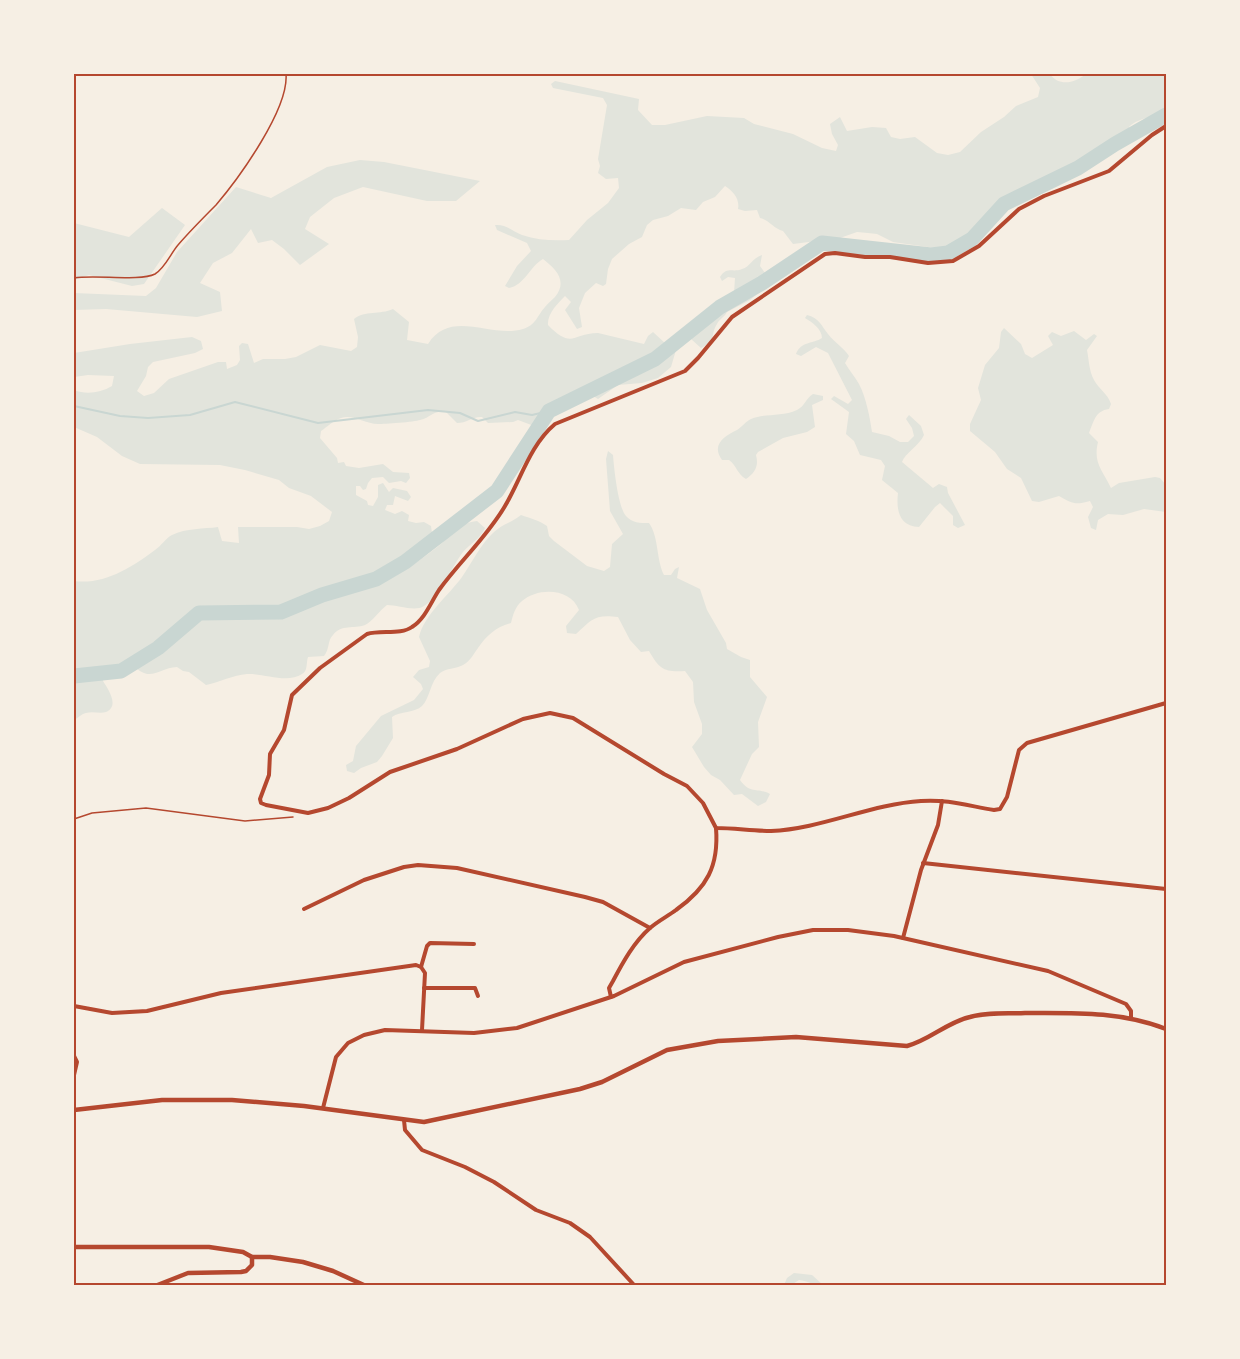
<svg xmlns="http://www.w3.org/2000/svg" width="1240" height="1359" font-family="'Alegreya Sans',sans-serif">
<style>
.green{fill:#e2e4dc}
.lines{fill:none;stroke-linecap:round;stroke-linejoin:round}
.stream{stroke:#c9d6d2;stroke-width:2}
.river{stroke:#c9d6d2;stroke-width:15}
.path{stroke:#b5482f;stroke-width:1.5}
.minor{stroke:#b5482f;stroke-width:4}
.tertiary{stroke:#b5482f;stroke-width:4.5}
.neatline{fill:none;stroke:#b5482f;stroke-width:2}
</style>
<rect width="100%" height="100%" fill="#f6efe4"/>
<g class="green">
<path d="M1031 74H1050C1059 87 1075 83 1086 74H1166V108C1156 119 1140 116 1129 127L1131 137 1119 147 1074 168 1020 189 967 235 952 246 942 249 893 242 877 234 868 233 857 232 840 238 793 244 783 231C774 229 769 220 760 218L757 210 745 211 738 209C740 199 733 191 725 186L715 197 703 202 696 210 681 208 668 216 653 220 647 225 642 237 629 244 612 259 608 269 606 284 603 286 596 283 585 293 579 308 582 327 577 329 565 310 571 302 565 296C558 303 547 314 548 325 572 350 573 333 598 333L644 344 648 336 653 332 666 344 671 343 727 297 734 293 735 278 728 277 722 281 720 277C727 266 733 273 742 269 750 267 752 258 762 255L760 266 765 273 773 267H779V272L762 282 758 286 756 295 750 300 727 312C724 318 720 318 717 324 710 335 717 340 701 348L691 339 676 350 671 367 658 378 642 383 618 385 598 399 590 394 566 396 556 401 534 426 518 420 513 422 488 423 482 417C473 416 467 423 457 423L446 412C432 410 432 417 420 420 415 422 384 424 378 424 365 424 353 414 341 418 334 420 327 427 321 431L320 438 337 458 338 463 344 462 346 466 359 468 383 464 393 472 409 473 410 478 406 483 401 481 389 483 383 477 372 478 368 483 366 489 363 490 360 486H356V495L367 501 368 505 373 506 378 497V485L383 483 389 492 393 488 407 491 411 497 408 501 395 496 393 505H387L385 510 395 514 402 511 409 515 408 521 416 523 424 522 431 526 432 533C423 546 407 556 395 566 389 570 383 570 378 576L382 582C394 579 432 552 442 543 454 532 460 523 477 521L485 528C481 538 470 544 463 552 452 566 440 596 424 606 415 612 398 605 387 605 380 610 372 622 365 625 353 629 342 624 333 635 327 641 330 649 324 656L308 657C306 663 308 671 302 674 287 684 263 673 247 674 233 675 220 682 206 685L189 672 183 671 177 667C158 668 150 684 132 664L128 668 113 666 105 670 103 681C108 689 120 706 106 712 100 714 93 711 86 713 81 714 78 718 74 720V581C104 585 131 568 155 550 161 546 166 538 172 535 186 528 204 529 218 527L222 541 239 543 238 527H297L309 529 320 526 329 521 332 512 311 496 289 488 279 480 245 470 220 465 140 464 122 456 97 437 74 427V390C86 395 100 393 112 386L114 376 88 375 74 377V353L130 344 192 337 201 341 203 349 195 353 153 362 148 367 146 376 137 391 144 396 154 393 169 379 218 362H226L227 369 237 365 240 360 239 346 242 343 248 344 254 363 263 359H285L296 357 320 345 351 351 357 347 358 337 354 319C365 310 380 315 393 309L409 322 407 340 428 344C451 308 491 339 523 329 536 325 537 316 545 307 548 303 552 300 555 297 568 281 556 269 543 259 530 266 525 285 509 288L505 286 517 266 531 251 527 243 497 230 495 225C506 224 512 231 522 235 537 240 553 241 569 240L587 220 608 203 619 188 618 178 606 179 598 173 600 166 598 159 607 105 603 98 553 88 551 84 555 81 639 99 638 110 652 125H665L707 116 744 118 754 124 793 134 822 148 836 151 838 145 832 134 830 124 840 117 847 131 872 127 886 128 891 137 900 139 915 137 937 153 948 155 960 152 981 132 1004 117 1016 106 1038 97 1040 88Z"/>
<path d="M360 160 384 162 480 181 456 201H427L363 187 334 198 310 217 305 229 329 244 300 265 284 249 272 240 258 243 251 229 232 253 213 263 200 283 220 292 222 311 197 317 106 309 74 310V293L146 296 156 288 177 252 236 187 271 198 327 167Z"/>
<path d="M162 208 185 225 144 284 132 286 89 275 74 280V223L129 237Z"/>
<path d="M807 315C819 318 821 325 828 334 835 343 843 347 849 356L845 363C849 370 855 377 859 384 866 397 870 418 872 432L889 436 900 442H908L914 436 912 428 906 419 909 415 921 426 924 435C919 446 905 453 902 462L933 488 939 484 947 487 948 493 965 525 958 528 953 525V516L940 503 935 507 919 527C899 526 896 510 898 493L882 480 885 466 881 460 860 455 854 441 846 434 849 412 831 399 834 396 848 404 852 400 828 353 816 347 801 356 796 354C801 341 813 344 822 338 822 329 812 322 805 318Z"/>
<path d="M1004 328 1021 344 1025 354 1032 358 1053 345 1048 336 1052 332 1061 336 1074 331 1086 340 1094 334 1097 336 1087 350C1089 360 1089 371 1094 380 1099 389 1108 394 1111 404L1109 409C1095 411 1094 421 1089 433L1098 442C1093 463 1102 469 1111 488L1119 483 1155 477 1160 478 1166 485V512L1144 509 1123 515 1108 514 1098 520 1096 530 1091 528 1088 517 1093 507 1090 501C1075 505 1073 504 1059 496L1039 502 1032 501 1021 478 1007 469 995 452 970 431V424L981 400 978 388 985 365 999 348 1001 332Z"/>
<path d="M813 394 823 396V400L812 405 815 427 807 432 783 438 758 452 756 455C759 466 755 473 746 479 737 474 737 466 729 460H722C711 445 724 436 737 430 742 427 746 421 751 419 766 413 782 417 797 410 805 406 806 398 813 394Z"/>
<path d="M608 451 613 455C614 468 618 507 626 516 632 523 640 523 649 523 659 537 656 559 664 575H671L675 569 679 567 677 578 700 589 707 610 726 643 727 649 741 657 750 660V677L767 697 758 722 759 747 752 754 740 780C751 795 757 787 770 794L766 802 758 806 742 794 734 795 720 780 711 775 704 767 692 747 702 734V724L694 702 693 682 685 671C664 672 660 670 649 651L641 652 630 640 618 617C595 614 592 619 576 634L567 633 566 626 579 610C571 588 538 587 522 601 515 607 513 615 511 623 496 627 487 635 478 648 473 655 470 661 463 665 456 669 446 668 440 673 430 682 430 698 422 706 415 713 400 711 392 717L393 738 382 756 377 762 361 768 354 773 347 771 346 765 353 761 356 746 381 716 414 700 423 689 421 684 413 677 419 670 429 667 430 661 419 637C424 615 449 595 462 577 473 561 480 545 494 532 502 524 513 522 521 515 530 518 540 521 547 526L549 536 554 541 587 566 604 571 610 567 612 544 623 534 610 511 606 459Z"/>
<path d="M794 1273 812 1275 823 1285C814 1286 809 1281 799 1280L791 1285H784L787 1278Z"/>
</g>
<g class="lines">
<path class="stream" d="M74 406 120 416 148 418 190 415 235 402 318 423 428 410 460 413 478 421 515 412 532 415 549 411"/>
<path class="river" d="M74 676 121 671 158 648 199 613 281 612 322 595 376 579 405 562 497 491 549 411 655 359 720 307 762 283 822 243 931 255 948 253 972 239 1004 204 1078 168 1115 144 1166 115"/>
<g class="path">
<path d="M74 278C95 274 139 282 155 274 165 268 171 253 178 245 190 231 203 218 216 205 239 178 289 109 286 74"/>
<path d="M74 819 92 813 146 808 245 821 293 817"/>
</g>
<g class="minor">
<path d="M1166 126 1152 135 1109 171 1044 196 1019 209 979 246 953 261 928 263 890 257H865L835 253 825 254 732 317 698 358 685 371 555 424C530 445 521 479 505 506 487 537 460 561 439 590 431 602 425 619 412 627 401 635 381 630 367 634L320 668 292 695 284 730 270 754 269 775 260 799 261 803 266 805 308 813 328 808 349 798 390 772 457 749 523 719 550 713 573 718 664 774 687 786 703 803 716 828C734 828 753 831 771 831 821 829 871 804 921 801 947 799 969 806 994 810L1000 809 1007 797 1019 750 1027 743 1166 703"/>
<path d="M923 863 1166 889"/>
<path d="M304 909 364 880 404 867 418 865 457 868 585 897 603 902 650 928"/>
<path d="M903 938 921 870 938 825 942 801"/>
<path d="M421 967 427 946 430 943 474 944"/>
<path d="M424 988H475L478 996"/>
<path d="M611 997 609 988 613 981C623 962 634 942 650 928 658 921 668 916 676 910 707 888 719 866 716 828"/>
<path d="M74 1006 112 1013 147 1011 221 993 416 965 421 967 425 973 422 1030"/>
<path d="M74 1056 77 1062 74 1075"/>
<path d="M323 1108 336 1057 348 1043 364 1035 385 1030 474 1033 517 1028 614 996 684 962 778 937 813 930H848L894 936 1048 971 1126 1004 1131 1011V1017"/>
<path d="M404 1120 405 1130 422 1150 465 1167 494 1182 536 1210 570 1223 590 1237 635 1286"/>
</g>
<g class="tertiary">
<path d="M74 1110 162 1100H232L304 1106 424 1122 580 1089 602 1082 667 1050 718 1041 796 1037 907 1046C930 1040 947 1022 970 1017 987 1012 1007 1014 1025 1013 1074 1013 1120 1011 1166 1029"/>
<path d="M74 1247H209L243 1252 252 1257H270L303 1262 333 1271 366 1286"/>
<path d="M155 1286 188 1273 241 1272 246 1271 252 1265V1257"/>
</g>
</g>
<rect width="1240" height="1359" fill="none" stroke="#f6efe4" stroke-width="150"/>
<rect x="75" y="75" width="1090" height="1209" class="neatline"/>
</svg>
